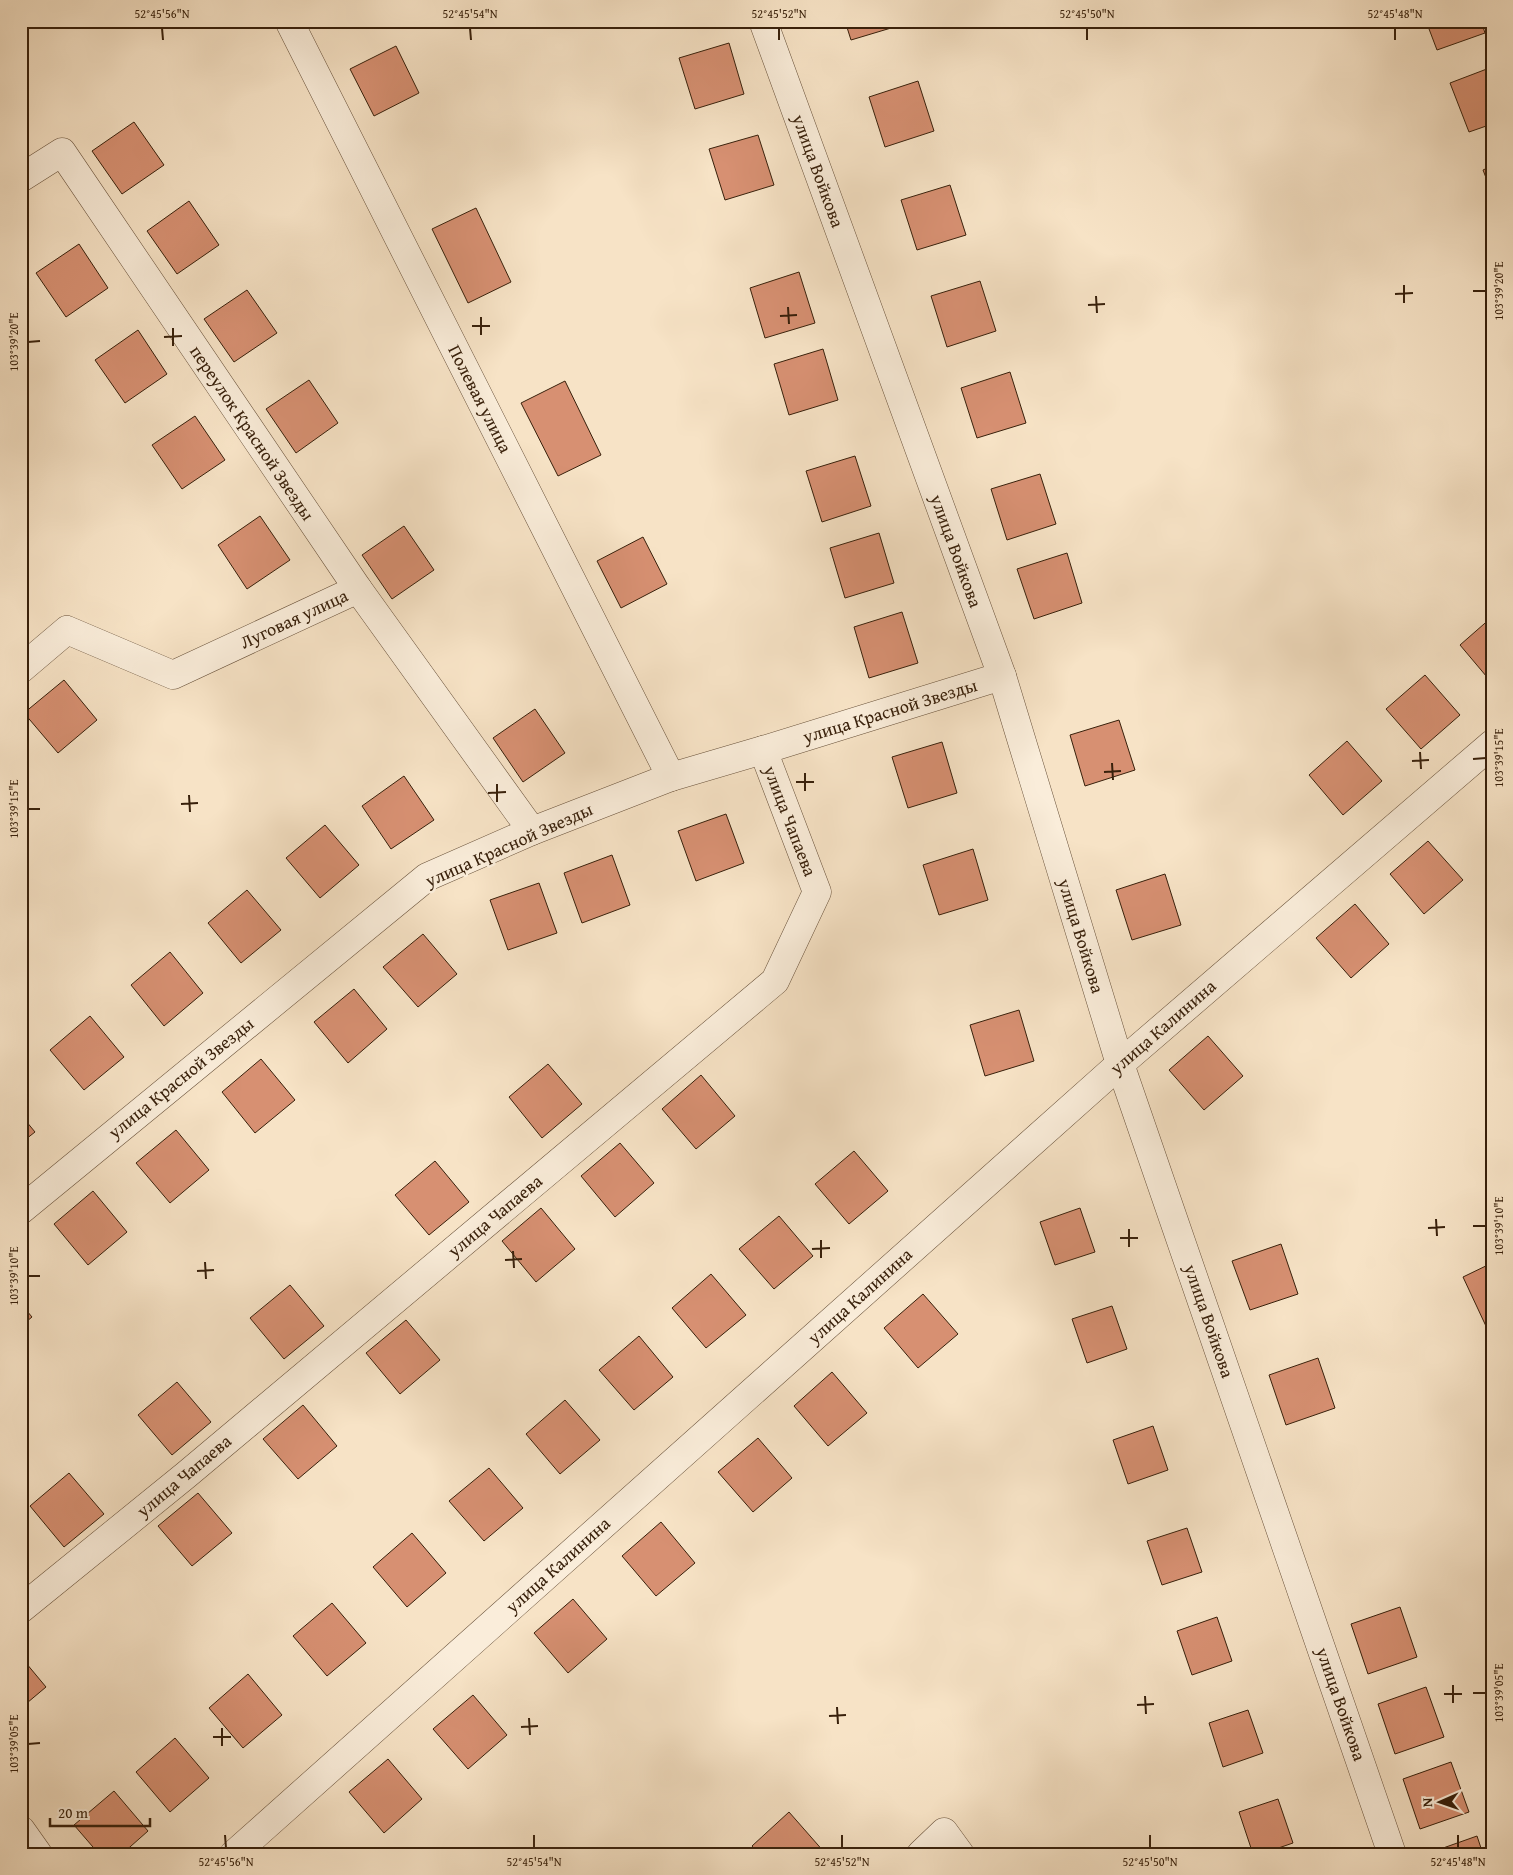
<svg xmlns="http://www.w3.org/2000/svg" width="1513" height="1875" font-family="'Gentium Book Plus',serif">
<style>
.building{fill:#d79072;stroke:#38200b}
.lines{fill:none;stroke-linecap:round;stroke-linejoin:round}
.street-casing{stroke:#68513a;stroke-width:29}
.street{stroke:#faedda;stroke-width:28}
.ticks{fill:none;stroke:#38200b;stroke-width:2}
.labels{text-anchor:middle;stroke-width:5;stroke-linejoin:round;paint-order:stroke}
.street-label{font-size:18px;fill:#38200b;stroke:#faedda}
.neatline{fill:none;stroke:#38200b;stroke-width:2}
.ticks-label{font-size:12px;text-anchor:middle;fill:#38200b}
</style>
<rect width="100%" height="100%" fill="#f7e3c6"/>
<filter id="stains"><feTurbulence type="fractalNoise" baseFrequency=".004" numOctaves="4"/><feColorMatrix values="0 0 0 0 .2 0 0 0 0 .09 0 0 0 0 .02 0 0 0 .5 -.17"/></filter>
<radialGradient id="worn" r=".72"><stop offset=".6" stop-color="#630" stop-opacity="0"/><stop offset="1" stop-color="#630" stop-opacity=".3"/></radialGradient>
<g class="building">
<path d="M845 21H900L901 25 851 40Z"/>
<path d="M1426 21H1481L1485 33 1437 50Z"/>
<path d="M729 43 744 94 695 109 679 58Z"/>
<path d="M396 46 419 93 374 116 350 69Z"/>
<path d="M1492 67V124L1469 132 1450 83Z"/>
<path d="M918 81 934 131 885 147 869 97Z"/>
<path d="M134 122 164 165 122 194 92 151Z"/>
<path d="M758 135 774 185 725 200 709 149Z"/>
<path d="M1492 166V193L1483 170Z"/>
<path d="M950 185 966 235 917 250 901 200Z"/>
<path d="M189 201 219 245 177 274 147 231Z"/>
<path d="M476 208 511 282 468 303 432 229Z"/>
<path d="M79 244 108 288 66 317 36 273Z"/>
<path d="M799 272 815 323 765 338 750 288Z"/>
<path d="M980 281 996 331 947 347 931 296Z"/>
<path d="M247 290 277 333 234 362 204 319Z"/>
<path d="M138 330 167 374 125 403 95 360Z"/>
<path d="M823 349 838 400 789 415 774 364Z"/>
<path d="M1010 372 1026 423 977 438 961 388Z"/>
<path d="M309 380 338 423 296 453 266 409Z"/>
<path d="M565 381 601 455 558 476 521 403Z"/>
<path d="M195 416 225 460 182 489 152 445Z"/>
<path d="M855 456 871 506 822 522 806 471Z"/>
<path d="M1040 474 1056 524 1007 540 991 489Z"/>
<path d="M260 516 290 560 247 589 218 545Z"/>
<path d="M404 526 434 570 392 599 362 555Z"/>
<path d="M879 533 894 583 845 598 830 548Z"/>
<path d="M643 537 667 584 621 608 597 561Z"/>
<path d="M1067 553 1082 603 1034 619 1017 569Z"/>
<path d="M902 612 918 663 869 678 854 627Z"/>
<path d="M1492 617V683L1460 645Z"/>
<path d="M1425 675 1460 715 1421 749 1386 709Z"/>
<path d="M64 680 97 720 58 753 24 713Z"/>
<path d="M535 709 565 753 523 782 493 738Z"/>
<path d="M1119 720 1135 770 1085 786 1070 735Z"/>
<path d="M1347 741 1382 781 1343 815 1309 775Z"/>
<path d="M942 742 957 793 908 808 892 757Z"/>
<path d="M404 776 434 820 391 849 362 806Z"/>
<path d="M726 814 744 863 696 881 678 831Z"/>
<path d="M325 825 359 865 320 898 286 858Z"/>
<path d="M1428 841 1463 880 1424 914 1390 874Z"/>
<path d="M973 849 988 900 939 915 923 865Z"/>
<path d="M612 855 630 905 582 923 564 873Z"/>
<path d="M1165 874 1181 925 1132 940 1116 890Z"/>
<path d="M539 883 557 933 508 950 490 900Z"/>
<path d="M247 890 281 930 241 963 208 923Z"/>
<path d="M1355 904 1389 944 1351 978 1316 938Z"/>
<path d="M423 934 457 974 418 1007 383 967Z"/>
<path d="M170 952 203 993 164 1026 131 985Z"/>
<path d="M354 989 387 1029 348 1063 314 1022Z"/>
<path d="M1019 1010 1034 1061 985 1076 970 1025Z"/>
<path d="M90 1016 124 1057 84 1090 50 1050Z"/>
<path d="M1208 1036 1243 1076 1204 1110 1169 1070Z"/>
<path d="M261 1059 295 1100 255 1133 222 1092Z"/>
<path d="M548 1064 582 1104 542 1138 509 1097Z"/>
<path d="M701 1075 735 1116 696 1149 662 1109Z"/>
<path d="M21 1115 35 1132 21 1143Z"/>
<path d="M176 1130 209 1170 170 1203 136 1163Z"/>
<path d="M620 1143 654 1183 615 1217 581 1176Z"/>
<path d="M854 1151 888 1191 849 1224 815 1184Z"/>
<path d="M435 1161 469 1202 429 1235 395 1195Z"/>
<path d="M93 1191 127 1232 88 1265 54 1224Z"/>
<path d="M541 1208 575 1249 536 1282 502 1241Z"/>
<path d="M1080 1208 1095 1252 1055 1265 1040 1222Z"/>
<path d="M779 1216 813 1256 774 1289 739 1249Z"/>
<path d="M1281 1244 1298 1294 1250 1310 1232 1261Z"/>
<path d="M1492 1263V1339L1463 1277Z"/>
<path d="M711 1274 746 1315 706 1348 672 1308Z"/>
<path d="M290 1285 324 1326 284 1359 250 1318Z"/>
<path d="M923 1294 958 1334 918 1368 884 1328Z"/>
<path d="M21 1304 32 1317 21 1326Z"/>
<path d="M1112 1306 1127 1349 1087 1363 1072 1319Z"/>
<path d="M406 1320 440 1360 400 1394 366 1353Z"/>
<path d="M639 1336 673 1377 634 1410 599 1370Z"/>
<path d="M1318 1358 1335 1408 1286 1425 1269 1375Z"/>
<path d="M832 1372 867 1413 828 1446 794 1406Z"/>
<path d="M177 1382 211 1422 172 1455 138 1415Z"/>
<path d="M565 1400 600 1440 560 1474 526 1434Z"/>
<path d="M303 1405 337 1446 298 1479 263 1439Z"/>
<path d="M1153 1426 1168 1470 1128 1484 1113 1440Z"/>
<path d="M758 1438 792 1478 753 1512 718 1472Z"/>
<path d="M489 1468 523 1508 484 1541 449 1501Z"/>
<path d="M69 1473 104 1514 64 1547 30 1506Z"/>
<path d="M198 1493 232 1533 192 1566 158 1526Z"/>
<path d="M661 1522 695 1563 656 1596 622 1556Z"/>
<path d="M1187 1528 1202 1572 1162 1585 1147 1541Z"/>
<path d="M412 1533 446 1573 407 1607 373 1567Z"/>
<path d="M573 1599 607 1639 568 1673 534 1633Z"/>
<path d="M332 1603 366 1643 327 1676 293 1636Z"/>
<path d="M1400 1607 1417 1657 1368 1674 1351 1624Z"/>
<path d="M1217 1617 1232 1661 1192 1675 1177 1631Z"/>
<path d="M21 1657 46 1687 21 1708Z"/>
<path d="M248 1674 282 1715 243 1748 209 1708Z"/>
<path d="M1426 1687 1444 1737 1395 1754 1378 1704Z"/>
<path d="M473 1695 507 1735 468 1769 433 1729Z"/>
<path d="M1248 1710 1263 1753 1223 1767 1209 1723Z"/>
<path d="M175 1738 209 1778 170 1812 136 1772Z"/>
<path d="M388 1759 422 1799 384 1833 349 1792Z"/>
<path d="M1451 1762 1469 1812 1420 1829 1403 1779Z"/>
<path d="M114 1791 148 1831 122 1854H99L74 1825Z"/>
<path d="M1278 1799 1293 1843 1261 1854H1253L1239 1812Z"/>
<path d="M789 1812 825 1853 824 1854H759L752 1846Z"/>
<path d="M1477 1836 1483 1854H1429V1853Z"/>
</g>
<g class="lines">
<defs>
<g id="street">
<path d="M289 21 671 777"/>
<path d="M763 21 1002 676 1120 1064 1392 1854"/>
<path d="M21 178 62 152 358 589"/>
<path d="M21 669 67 630 173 675 358 589 532 831"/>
<path d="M21 1210 427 877 532 831 671 777 763 750 1002 676"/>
<path d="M21 1609 186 1475 775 981 817 892 763 750"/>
<path d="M21 1830 38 1854"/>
<path d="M234 1854 1120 1064 1492 744"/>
<path d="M921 1854 944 1832 960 1854"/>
</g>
</defs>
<use href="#street" class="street-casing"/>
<use href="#street" class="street"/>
</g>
<path class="ticks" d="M162 28 163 40M470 28 471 40M779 28V40M1087 28V40M1395 28V40M1404 285V303M1473 291H1486M1395 294 1413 293M1096 296 1097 313M1088 305 1105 304M788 307 789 324M780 316 797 315M481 317V335M472 326H490M173 328V346M164 337 182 336M28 342 40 341M1420 752 1421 769M1473 759 1486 758M1412 761 1429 760M1112 763 1113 780M1104 772 1121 771M805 773V791M796 782H814M497 784V802M488 793 506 792M189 795 190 812M181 804 198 803M28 809H40M1436 1219 1437 1236M1473 1226H1486M1428 1228 1445 1227M1129 1229V1247M1120 1238H1138M821 1240V1258M812 1249 830 1248M513 1251 514 1268M505 1260 522 1259M205 1262 206 1279M197 1271 214 1270M28 1276H40M1453 1685V1703M1473 1693H1486M1444 1694H1462M1145 1696 1146 1714M1137 1705 1154 1704M837 1707 838 1724M829 1716 846 1715M529 1718 530 1735M521 1727 538 1726M222 1728V1746M213 1737H231M28 1744 40 1743M225 1835 226 1848M534 1835V1848M842 1835V1848M1150 1835V1848M1458 1835V1848"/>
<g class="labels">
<g class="street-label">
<text transform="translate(818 171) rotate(70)" y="6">улица Войкова</text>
<text transform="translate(480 399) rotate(63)" y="6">Полевая улица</text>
<text transform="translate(252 433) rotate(56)" y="6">переулок Красной Звезды</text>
<text transform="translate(956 551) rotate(70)" y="6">улица Войкова</text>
<text transform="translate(294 619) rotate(-25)" y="6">Луговая улица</text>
<text transform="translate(890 711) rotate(-17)" y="6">улица Красной Звезды</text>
<text transform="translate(790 821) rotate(69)" y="6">улица Чапаева</text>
<text transform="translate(509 845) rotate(-24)" y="6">улица Красной Звезды</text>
<text transform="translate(1081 936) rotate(73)" y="6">улица Войкова</text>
<text transform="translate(1163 1027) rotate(-41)" y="6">улица Калинина</text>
<text transform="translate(181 1078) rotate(-39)" y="6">улица Красной Звезды</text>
<text transform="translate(495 1216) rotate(-40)" y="6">улица Чапаева</text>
<text transform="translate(860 1296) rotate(-42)" y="6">улица Калинина</text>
<text transform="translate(1209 1321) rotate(71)" y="6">улица Войкова</text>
<text transform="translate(184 1476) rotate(-40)" y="6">улица Чапаева</text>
<text transform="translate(558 1565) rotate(-42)" y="6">улица Калинина</text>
<text transform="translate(1341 1704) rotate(71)" y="6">улица Войкова</text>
</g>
</g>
<rect width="1513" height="1875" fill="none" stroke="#f7e3c6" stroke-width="55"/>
<g transform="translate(1440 1802) rotate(268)" stroke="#faedda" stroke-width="4" paint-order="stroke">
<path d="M0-4L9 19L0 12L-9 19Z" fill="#38200b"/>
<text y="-8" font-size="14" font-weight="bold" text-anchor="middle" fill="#38200b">N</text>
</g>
<path d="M50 1818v8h100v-8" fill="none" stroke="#38200b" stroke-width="2.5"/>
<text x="58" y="1818" font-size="15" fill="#38200b" stroke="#faedda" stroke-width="4" paint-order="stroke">20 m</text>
<rect x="28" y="28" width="1458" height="1820" class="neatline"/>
<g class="ticks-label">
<text x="162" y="18">52°45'56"N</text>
<text x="470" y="18">52°45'54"N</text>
<text x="779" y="18">52°45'52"N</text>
<text x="1087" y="18">52°45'50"N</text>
<text x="1395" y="18">52°45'48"N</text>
<text transform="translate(1499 291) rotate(-90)" y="4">103°39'20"E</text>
<text transform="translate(14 342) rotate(-90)" y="4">103°39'20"E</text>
<text transform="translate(1499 758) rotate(-90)" y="4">103°39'15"E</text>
<text transform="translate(14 809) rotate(-90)" y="4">103°39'15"E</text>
<text transform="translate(1499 1226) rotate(-90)" y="4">103°39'10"E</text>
<text transform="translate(14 1276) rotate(-90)" y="4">103°39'10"E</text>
<text transform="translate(1499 1693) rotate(-90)" y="4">103°39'05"E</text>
<text transform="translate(14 1744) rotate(-90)" y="4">103°39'05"E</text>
<text x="226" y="1866">52°45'56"N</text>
<text x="534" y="1866">52°45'54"N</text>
<text x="842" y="1866">52°45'52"N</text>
<text x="1150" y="1866">52°45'50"N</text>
<text x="1458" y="1866">52°45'48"N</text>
</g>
<rect width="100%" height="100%" filter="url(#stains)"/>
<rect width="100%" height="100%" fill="url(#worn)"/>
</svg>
